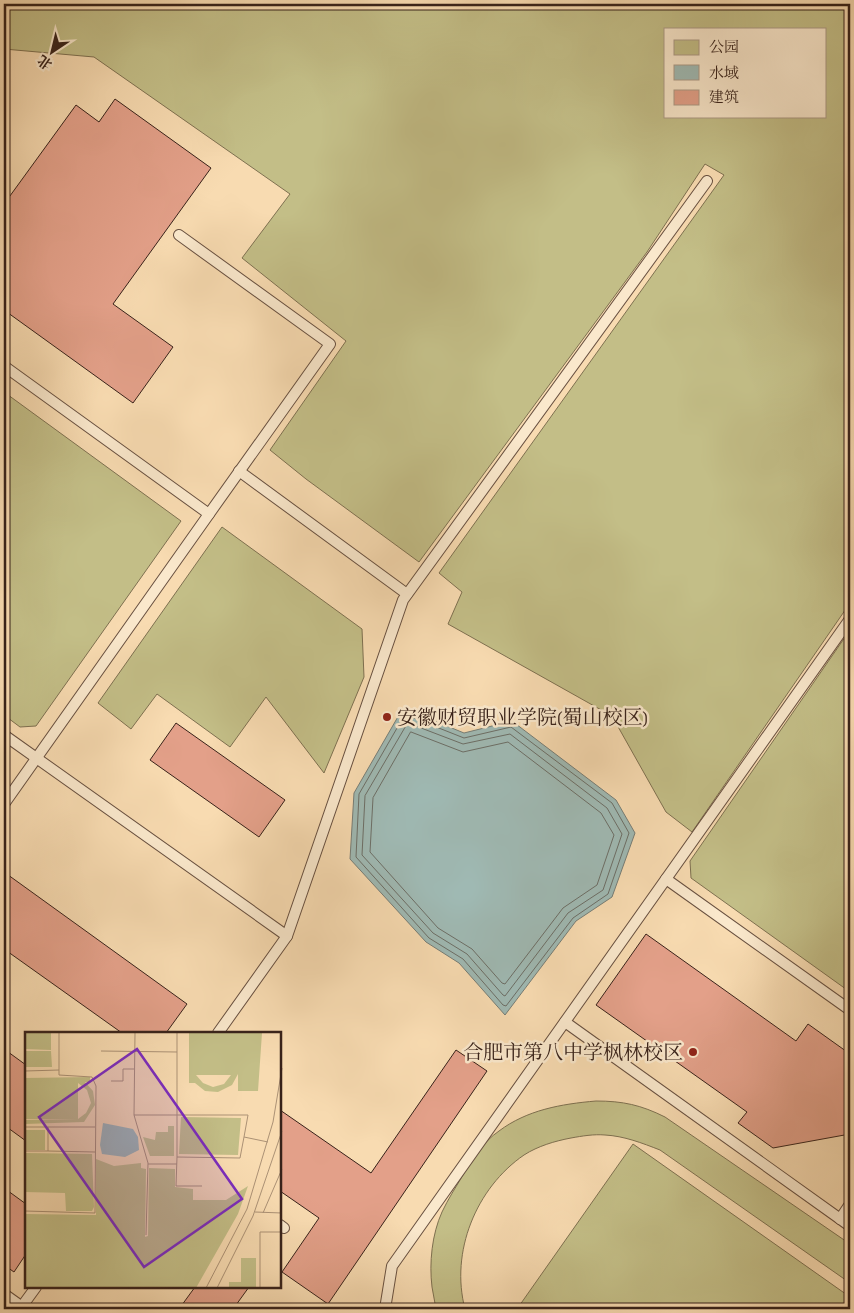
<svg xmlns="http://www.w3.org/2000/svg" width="854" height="1313" font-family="Alegreya,'Noto Serif SC',serif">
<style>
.green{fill:#c3be87;stroke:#7e7050;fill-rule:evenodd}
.water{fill:#9fb9b3;stroke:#767d76}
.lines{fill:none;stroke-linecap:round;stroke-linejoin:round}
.shore{stroke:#6c6e66;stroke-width:1}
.building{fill:#e3a089;stroke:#38221a}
.service-casing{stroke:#685040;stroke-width:12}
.service{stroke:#fae8cc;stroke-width:10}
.poi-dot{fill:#8f2418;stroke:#fae8cc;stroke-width:2}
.labels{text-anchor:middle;stroke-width:5;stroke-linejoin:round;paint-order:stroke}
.poi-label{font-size:20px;fill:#38221a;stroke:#fae8cc;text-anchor:start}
.inset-road{fill:none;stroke:#ab9175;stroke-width:1}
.view{fill:#7b2cbf;fill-opacity:0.15;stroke:#7b2cbf;stroke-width:2.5}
.inset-edge{fill:none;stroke:#38221a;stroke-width:2.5}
</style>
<rect width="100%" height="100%" fill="#f8dbb1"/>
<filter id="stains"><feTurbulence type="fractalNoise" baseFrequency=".004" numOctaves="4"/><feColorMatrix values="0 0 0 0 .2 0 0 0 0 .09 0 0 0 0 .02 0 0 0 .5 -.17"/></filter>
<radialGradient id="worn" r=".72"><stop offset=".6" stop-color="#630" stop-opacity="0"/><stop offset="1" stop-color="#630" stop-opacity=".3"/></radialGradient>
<g class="green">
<path d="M4 4H850V603L692 832 666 812 612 716 448 624 462 592 439 573 724 175 705 164 647 252 419 562 306 479 270 450 346 341 242 258 290 194 94 57 4 49ZM665 29H825V116H665Z"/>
<path d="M4 392 181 521 36 726 20 727 4 715Z"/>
<path d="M222 527 362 629 364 677 324 773 266 697 230 747 157 694 131 729 98 703Z"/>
<path d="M850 630V992L691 878 690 861Z"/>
<path d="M596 1101C623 1101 641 1105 665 1117L850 1244V1283L660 1150C642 1143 624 1136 605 1135 594 1134 582 1136 571 1138 555 1141 538 1146 524 1155 476 1188 450 1252 465 1309H436C435 1302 433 1294 432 1287 429 1263 432 1234 442 1212 448 1199 456 1187 463 1175 472 1159 483 1142 499 1131 527 1110 561 1104 596 1101Z"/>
<path d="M633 1144 850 1297V1309H517Z"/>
</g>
<path class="water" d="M403 708 464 733 512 721 616 800 635 833 612 897 576 921 505 1015 459 963 426 942 350 859 354 793Z"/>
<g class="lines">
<g class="shore">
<path d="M406 715 464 738 511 727 612 803 629 833 608 894 573 918 506 1006 503 1005 463 959 429 938 356 857 359 794 404 716Z"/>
<path d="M408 723 463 744 510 734 607 808 622 834 603 890 568 913 505 996 503 995 467 954 433 933 362 855 365 796Z"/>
<path d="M411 732 463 752 508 742 601 813 614 835 597 885 563 908 505 984 502 983 472 949 438 928 370 852 373 798Z"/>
</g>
</g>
<g class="building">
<path d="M115 99 211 168 113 304 173 347 133 403 4 310V198L7 200 76 105 99 122Z"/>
<path d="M176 723 285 800 259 837 150 760Z"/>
<path d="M4 872 187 1004 166 1033H122L4 949Z"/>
<path d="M646 934 796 1041 808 1024 850 1054V1134L773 1148 738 1123 747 1112 596 1005Z"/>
<path d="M4 1049 26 1065V1141L4 1125Z"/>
<path d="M456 1050 487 1071 328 1304 282 1272 319 1218 280 1191V1110L371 1173Z"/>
<path d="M4 1188 26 1204V1254L14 1272 4 1265Z"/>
<path d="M195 1287H249L236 1305 242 1309H179Z"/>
</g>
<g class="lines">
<defs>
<g id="service">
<path d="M179 235 330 344 209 514"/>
<path d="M4 366 209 514 4 804"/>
<path d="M239 471 407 594"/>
<path d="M4 735 287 936 218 1033"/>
<path d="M666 879 850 1010"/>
<path d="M287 936 403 600 707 181"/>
<path d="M565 1022 850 1226"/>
<path d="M840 1219 850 1204"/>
<path d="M280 1225 284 1228"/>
<path d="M4 1294 25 1309"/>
<path d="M20 1309 36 1287"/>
<path d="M385 1309 392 1266 850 619"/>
</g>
</defs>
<use href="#service" class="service-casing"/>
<use href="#service" class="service"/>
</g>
<g class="poi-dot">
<circle cx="387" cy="717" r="5"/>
<circle cx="693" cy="1052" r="5"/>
</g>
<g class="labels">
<g class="poi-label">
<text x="397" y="724">安徽财贸职业学院(蜀山校区)</text>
<text x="683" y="1059" text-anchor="end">合肥市第八中学枫林校区</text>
</g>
</g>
<g transform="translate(25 1032)">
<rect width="256" height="256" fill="#f8dbb1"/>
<path d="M0 1H26V18L0 17ZM164 1H237L233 59H213V42L207 53 193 60 180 59 170 51H164ZM171 43H206L199 52 188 55 178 51ZM0 19H26L27 35H0ZM65 45V50H60L68 59 70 73 59 90 0 92V88L53 87H0V46ZM53 51 62 58 66 71 61 81 53 87ZM156 85 216 86 213 123 154 122ZM143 94H149V124H125L118 105 130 108 131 100H143ZM0 98H20V118H0ZM0 121 67 122 69 175 67 179H41L40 161 0 160ZM71 127 89 134 116 131V136L121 137 120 205 123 204 124 136 150 137V155L168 157V168H201L223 154 213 182 171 256H0V182L71 183ZM216 226H231V256H204V250H216Z" fill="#c3be87" fill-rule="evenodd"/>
<path d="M78 91 108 97 113 105 114 118 100 125 77 122 75 113Z" fill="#9fb9b3"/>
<path class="inset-road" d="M110 1 109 83H223L219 105M152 1V125L215 126 219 105 243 110M76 19 152 20M0 39 34 38V1M86 49H98V37H109M109 83 123 131 121 203M0 95H70M0 119H23V95M23 119 70 120M152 125 151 154H177M123 132H152M0 179 70 181 71 54 67 45 34 43V38M230 180 257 181M238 181 257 137M181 256 222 177 248 90 257 36M192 256 228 184 257 99M235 256V200H257"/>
<path class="view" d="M112 17 217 167 119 235 14 85Z"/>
<rect width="256" height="256" class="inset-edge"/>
</g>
<rect width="854" height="1313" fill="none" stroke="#f8dbb1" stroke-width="20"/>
<rect x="5" y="5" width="844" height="1303" fill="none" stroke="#38221a" stroke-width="2.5"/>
<rect x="10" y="10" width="834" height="1293" fill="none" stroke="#38221a"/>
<rect x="664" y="28" width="162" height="90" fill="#fae8cc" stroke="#ac9985"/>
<rect x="674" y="40" width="25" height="15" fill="#c3be87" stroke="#ac9985"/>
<text x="709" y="52" font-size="15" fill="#38221a">公园</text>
<rect x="674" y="65" width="25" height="15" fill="#9fb9b3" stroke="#ac9985"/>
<text x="709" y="78" font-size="15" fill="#38221a">水域</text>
<rect x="674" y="90" width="25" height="15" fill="#e3a089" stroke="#ac9985"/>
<text x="709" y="102" font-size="15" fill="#38221a">建筑</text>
<g transform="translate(52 52) rotate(215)" stroke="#fae8cc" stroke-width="4" paint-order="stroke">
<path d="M0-4L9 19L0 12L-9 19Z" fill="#38221a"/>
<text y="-8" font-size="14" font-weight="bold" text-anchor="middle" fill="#38221a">北</text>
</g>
<rect width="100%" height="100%" filter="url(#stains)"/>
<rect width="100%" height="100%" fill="url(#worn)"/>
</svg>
